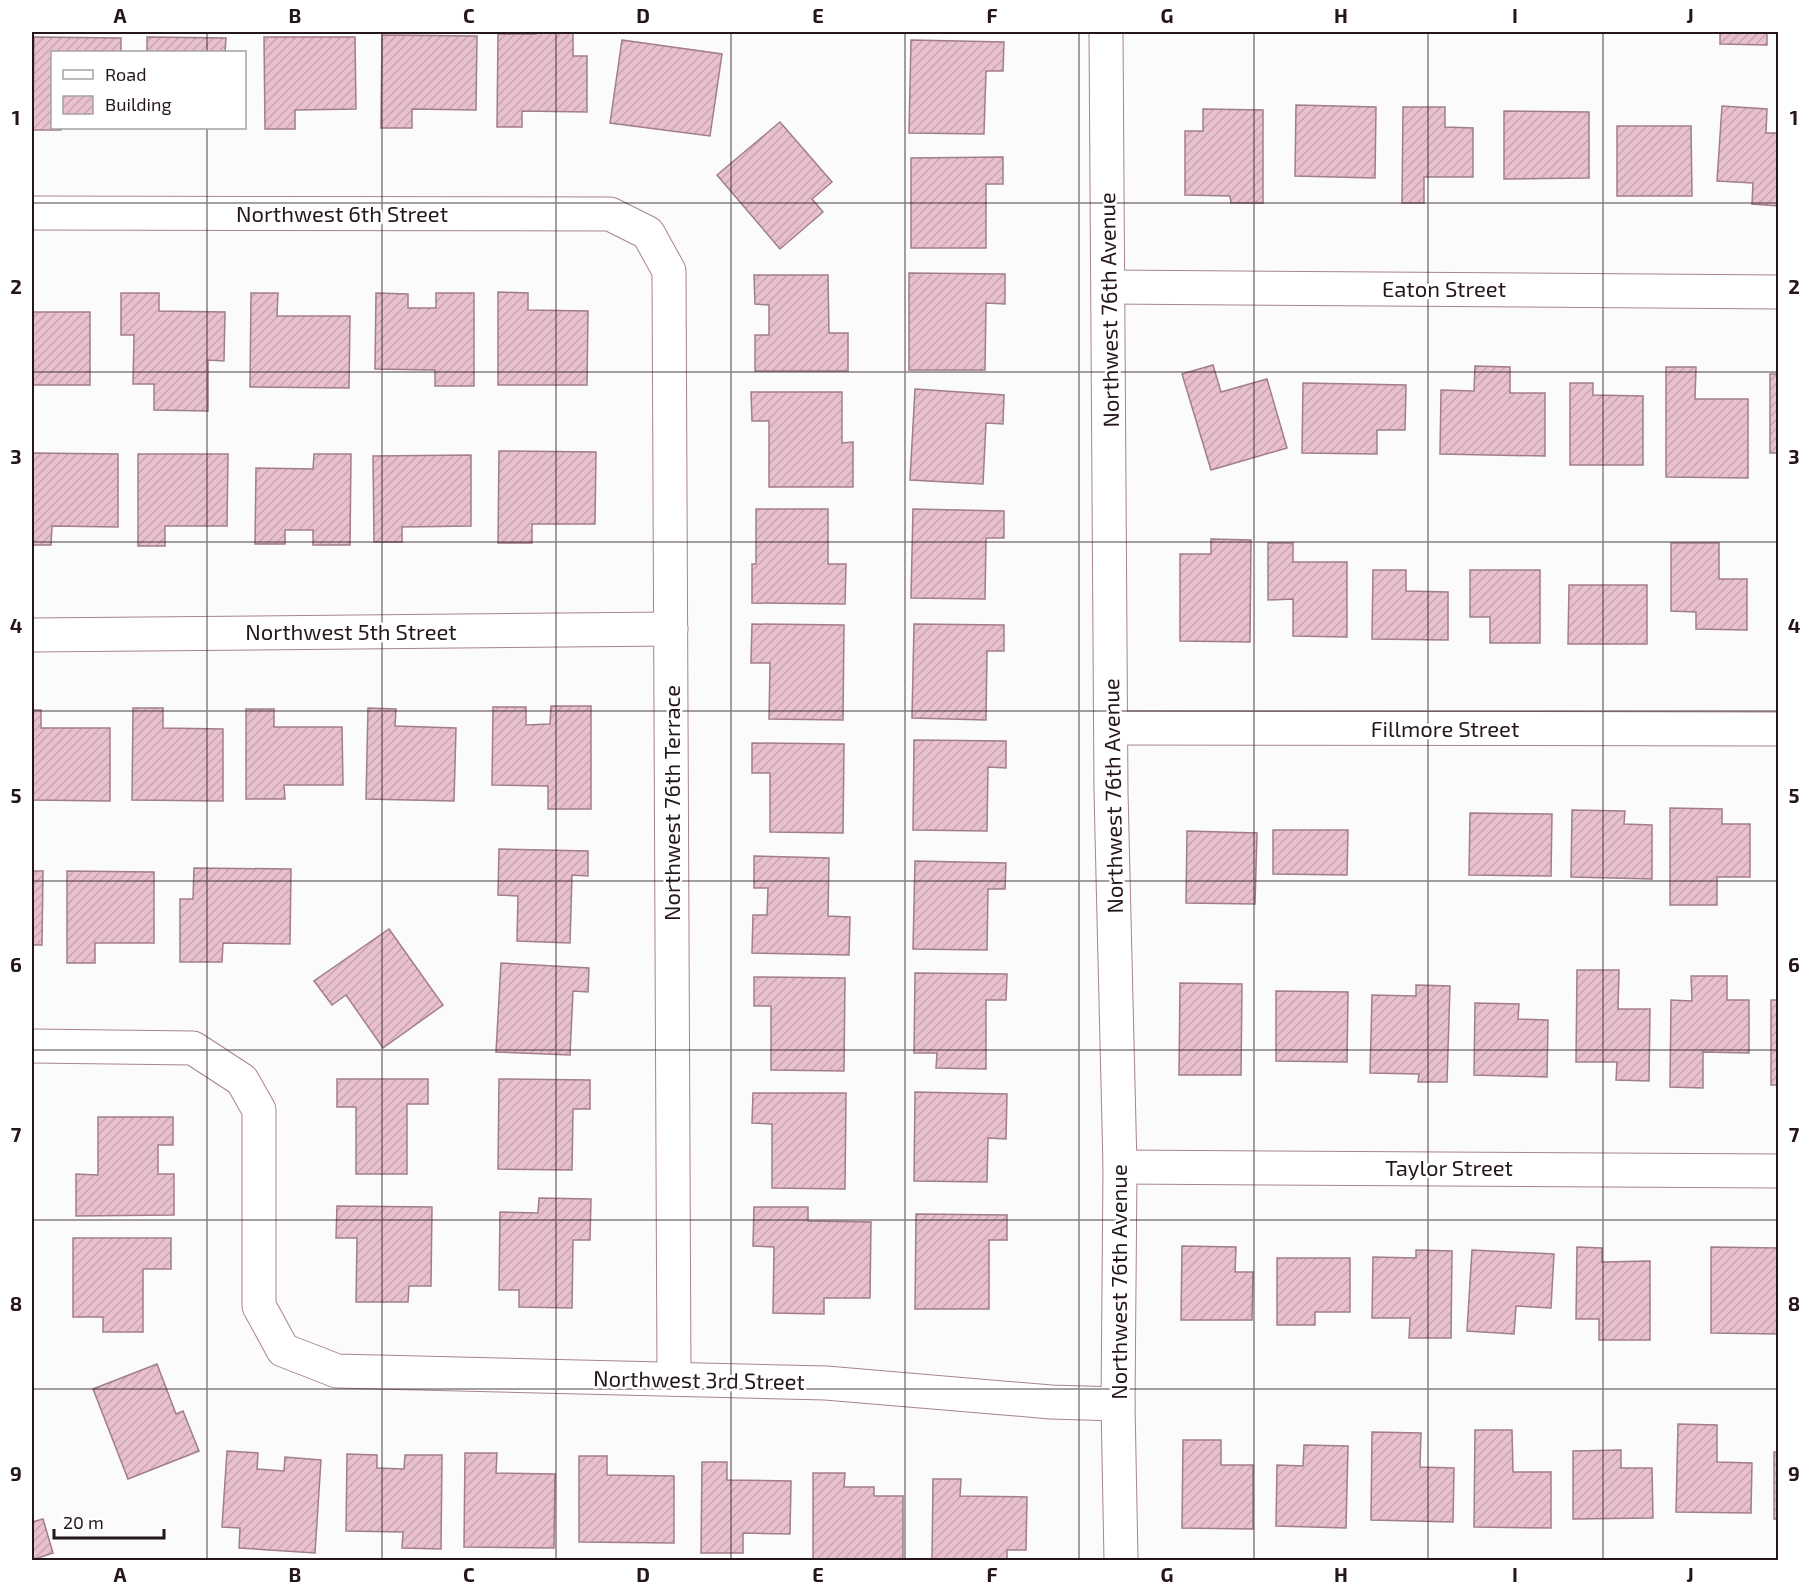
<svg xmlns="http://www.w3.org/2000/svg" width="1810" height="1592" font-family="'Exo 2',sans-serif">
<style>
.building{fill:url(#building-hatch);stroke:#a27d8a;stroke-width:1.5}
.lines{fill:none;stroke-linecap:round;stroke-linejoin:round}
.street-casing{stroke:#a88390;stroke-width:35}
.street{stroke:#fff;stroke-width:33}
.grid{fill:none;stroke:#24161b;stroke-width:1.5;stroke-opacity:0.55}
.labels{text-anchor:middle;stroke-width:5;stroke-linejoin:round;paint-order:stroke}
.street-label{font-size:22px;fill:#24161b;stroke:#fff}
.neatline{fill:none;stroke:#24161b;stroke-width:2}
.grid-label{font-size:20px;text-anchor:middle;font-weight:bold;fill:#24161b}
</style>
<defs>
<pattern id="building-hatch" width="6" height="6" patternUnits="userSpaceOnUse" patternTransform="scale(1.5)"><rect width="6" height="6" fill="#e8c0ce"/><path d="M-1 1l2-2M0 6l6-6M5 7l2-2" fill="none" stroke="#c7a4b0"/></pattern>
</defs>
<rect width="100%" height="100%" fill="#fbfbfb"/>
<g class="building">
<path d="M536 32H573V56H587V112L522 111V127H497L498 34H536Z"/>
<path d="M1720 32H1767V45L1720 44Z"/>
<path d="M382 35 477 36 476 110 412 109V128H381Z"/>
<path d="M34 37 121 38V52H52V128H61V130H33Z"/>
<path d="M147 37 226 38 225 52H147Z"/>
<path d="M264 37H355L356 109 295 110V129H265Z"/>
<path d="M622 40 722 54 710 136 610 123Z"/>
<path d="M911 40 1004 42 1003 71H986L984 134 909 133Z"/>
<path d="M1296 105 1376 107 1375 178 1295 176Z"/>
<path d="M1722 106 1767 109 1766 133H1778V206L1752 204 1753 183 1717 181Z"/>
<path d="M1403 107H1445V127L1473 128V177H1424V203H1402Z"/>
<path d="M1203 109 1263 110V203H1231L1230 196 1185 195V131H1203Z"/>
<path d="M1504 111 1589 112V178L1504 179Z"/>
<path d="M780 122 832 182 812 199 823 212 780 249 717 175Z"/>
<path d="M1617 126H1691L1692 196H1617Z"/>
<path d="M1003 157V184H986V248H911V158Z"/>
<path d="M909 273 1005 274V304L986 303 985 370H909Z"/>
<path d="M754 275H828L829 333H848V371H755V335H769V305L755 304Z"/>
<path d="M498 292 528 293V310L588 311 587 385H498Z"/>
<path d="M121 293H159V311L225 312 224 361 208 360V411L154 410V384H133L134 335H121Z"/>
<path d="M251 293H278L277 316H350L349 388 250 387Z"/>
<path d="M376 293 408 294V308H436V293H474V386H435V370L375 369Z"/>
<rect x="32" y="312" width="58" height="73"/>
<path d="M1213 365 1221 392 1267 379 1287 448 1211 470 1182 374Z"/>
<path d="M1475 366 1510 367V393H1545V456L1440 454 1441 390 1474 391Z"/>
<path d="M1666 367H1696L1695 399H1748V478L1666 477Z"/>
<rect x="1770" y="374" width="8" height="79"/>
<path d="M1303 383 1406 385 1405 430H1377V454L1302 453Z"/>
<path d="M1570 383H1593V395L1643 396V465H1570Z"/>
<path d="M915 389 1004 395 1003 424 986 423 983 484 910 480Z"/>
<path d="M751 392H842V443L853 442V487H769V421H752Z"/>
<path d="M499 451 596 452 595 524H532V543H498Z"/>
<path d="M32 453 118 454V527L52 526 51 545H32Z"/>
<path d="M138 454H228L227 526H165V546H138Z"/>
<path d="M314 454H351L350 545H313V530H285V544H255L256 468 313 469Z"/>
<path d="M471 455V526L402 527V542H374L373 456Z"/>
<path d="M756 509H828V564H846L845 604 752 603V564H756Z"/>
<path d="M913 509 1004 511V538H986L985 599 911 598Z"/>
<path d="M1211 539 1251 540 1250 642 1180 641V554H1211Z"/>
<path d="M1268 543H1293V562H1347V637L1293 636V599L1268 600Z"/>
<path d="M1671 543H1719V579H1747V630L1696 629V612L1671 611Z"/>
<path d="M1373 570H1406V591L1448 592V640L1372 639Z"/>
<path d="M1470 570H1540V643H1490V617H1470Z"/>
<path d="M1569 585H1647V644H1568Z"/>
<path d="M752 624 844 625 843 720 769 719 770 663H751Z"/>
<path d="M914 624 1004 625V651H987L986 720 912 718Z"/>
<path d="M551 706H591V809H548V786L492 785 493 707H526V725L550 724Z"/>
<path d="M133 708H163V728L223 729V801L132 800Z"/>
<path d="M368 708 396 709 395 726 456 728 454 801 366 799Z"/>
<path d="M246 709H274V727H342L343 785H284L285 799H246Z"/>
<path d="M32 710H41V728H110V801L32 800Z"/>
<path d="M914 740 1006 741V768L988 767 987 831 913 830Z"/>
<path d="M752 743 844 744 843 833 770 832V773H752Z"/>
<path d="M1670 808 1722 809V824H1750V877H1717V905H1670Z"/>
<path d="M1572 810 1625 811 1624 824 1652 825V879L1571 877Z"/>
<path d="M1470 813 1552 814 1551 876 1469 875Z"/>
<path d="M1273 830H1348L1347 875 1273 874Z"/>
<path d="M1187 831 1257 833 1255 904 1186 903Z"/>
<path d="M499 849 588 851V876L572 875 570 943 517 941 518 896 498 895Z"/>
<path d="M754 856 829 858 828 916 850 917 849 955 752 953 753 915H767L768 888H754Z"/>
<path d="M915 861 1006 863 1005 889H988L987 950 913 949Z"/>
<path d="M194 868 291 869 290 944 223 943 222 962H180V899H193Z"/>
<path d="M32 871H43L42 945H32Z"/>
<path d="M67 871 154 872V943H95V963H67Z"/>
<path d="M389 929 443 1005 383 1048 346 995 332 1005 314 981Z"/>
<path d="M501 963 589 968 588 992 573 991 570 1055 496 1052Z"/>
<path d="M1577 970H1619L1618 1009H1650L1649 1081 1616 1080 1617 1062H1576Z"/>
<path d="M915 973 1007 974 1006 1000H986V1069L936 1068 937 1053H914Z"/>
<path d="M1691 976H1727V1000H1749V1053L1703 1052V1088L1670 1087 1671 1000 1692 1001Z"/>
<path d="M754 977 845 978 844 1071 771 1070V1006H754Z"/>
<path d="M1180 983 1242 984 1241 1075H1179Z"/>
<path d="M1416 985 1450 986 1447 1082H1418L1419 1074 1370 1073 1372 995 1416 996Z"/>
<path d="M1276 991 1348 992 1347 1062 1276 1061Z"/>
<rect x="1771" y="1000" width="7" height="85"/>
<path d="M1475 1003 1519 1004 1518 1019 1548 1020 1547 1077 1474 1075Z"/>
<path d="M337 1079H428V1104H407V1174H356V1107H337Z"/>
<path d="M499 1079 590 1080V1109H573L572 1170 498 1169Z"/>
<path d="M915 1092 1007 1094 1006 1139 988 1138 987 1182 914 1181Z"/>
<path d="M753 1093H846L845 1189 772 1188V1124L752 1123Z"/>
<path d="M98 1117H173V1145H158V1174H174V1215L76 1216V1174L98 1175Z"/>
<path d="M539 1198 591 1199 590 1240H573L572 1308 519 1307V1290H499L500 1212 538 1213Z"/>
<path d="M337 1206 432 1207 431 1286H409L408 1302H356L357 1238H336Z"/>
<path d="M754 1207H808V1221L871 1222 870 1298H824V1314L773 1313 774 1247 753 1246Z"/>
<path d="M916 1214 1007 1215V1240H989V1309H915Z"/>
<path d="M73 1238H171V1269H143V1332H103V1317H73Z"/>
<path d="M1182 1246 1236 1247 1235 1272H1253L1252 1320H1181Z"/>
<path d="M1577 1247 1602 1248V1262L1650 1261V1340H1599V1319H1576Z"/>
<path d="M1711 1247 1778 1248V1334L1711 1333Z"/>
<path d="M1416 1250 1452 1251 1451 1338H1409L1410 1318H1372L1373 1257 1416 1258Z"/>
<path d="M1472 1250 1554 1254 1551 1308 1516 1306 1514 1334 1467 1331Z"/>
<path d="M1277 1258H1350V1312H1315V1325H1277Z"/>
<path d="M157 1364 176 1414 183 1411 199 1451 128 1479 93 1389Z"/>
<path d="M1678 1424 1717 1425V1462L1752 1463 1751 1513 1676 1512Z"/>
<path d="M1475 1430H1512L1513 1472H1551V1528L1474 1527Z"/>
<path d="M1372 1432 1421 1433 1420 1467 1454 1468 1453 1522 1371 1520Z"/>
<path d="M1183 1440H1221V1465H1253V1529L1182 1528Z"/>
<path d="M1304 1445 1348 1446 1346 1528 1276 1526 1277 1465 1303 1466Z"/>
<path d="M1621 1450V1468H1652L1653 1518 1573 1519V1451Z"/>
<path d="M227 1451 258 1453 257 1469 284 1471 285 1457 321 1460 315 1553 239 1548 240 1528 222 1527Z"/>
<rect x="1774" y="1452" width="4" height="67"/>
<path d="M465 1453H497L496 1473 555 1474 554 1548 464 1547Z"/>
<path d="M347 1454 377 1455V1468L404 1469 405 1455H442L441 1549 402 1548 403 1532 346 1531Z"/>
<path d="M579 1456H607V1475L674 1476V1543L579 1542Z"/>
<path d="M702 1462H727V1480L791 1481 790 1534 743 1533V1553H701Z"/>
<path d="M813 1473H845L844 1487H874V1496H903V1560H813Z"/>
<path d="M933 1479H961L960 1496 1027 1497 1026 1550H1007V1560H932Z"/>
<path d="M43 1519 53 1553 32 1560V1522Z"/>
</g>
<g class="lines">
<defs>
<g id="street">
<path d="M1106 32 1111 792 1120 1167 1118 1404 1121 1560"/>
<path d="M32 213 610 214 648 233 669 271 674 1379"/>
<path d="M1109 287 1778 292"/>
<path d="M32 635 671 629"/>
<path d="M1111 728 1778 729"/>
<path d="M32 1046 193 1048 242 1080 259 1110V1306L283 1350 337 1371 826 1383 1051 1402 1118 1404"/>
<path d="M1120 1167 1778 1171"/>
</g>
</defs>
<use href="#street" class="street-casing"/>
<use href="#street" class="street"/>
</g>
<path class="grid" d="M207 32V52M382 32V1560M556 32V1560M731 32V1560M905 32V1560M1079 32V1560M1254 32V1560M1428 32V1560M1603 32V1560M207 128V1560M32 203H1778M32 372H1778M32 542H1778M32 711H1778M32 881H1778M32 1050H1778M32 1220H1778M32 1389H1778"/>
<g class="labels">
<g class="street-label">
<text x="342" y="222">Northwest 6th Street</text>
<text x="1444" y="297">Eaton Street</text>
<text transform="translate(1109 310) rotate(-91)" y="8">Northwest 76th Avenue</text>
<text x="351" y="640">Northwest 5th Street</text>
<text x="1445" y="737">Fillmore Street</text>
<text transform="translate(1113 796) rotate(-91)" y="8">Northwest 76th Avenue</text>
<text transform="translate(672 803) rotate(-90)" y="8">Northwest 76th Terrace</text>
<text x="1449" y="1176">Taylor Street</text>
<text transform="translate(1119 1282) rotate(-90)" y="8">Northwest 76th Avenue</text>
<text transform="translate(699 1380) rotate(1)" y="8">Northwest 3rd Street</text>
</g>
</g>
<rect width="1810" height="1592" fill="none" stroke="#ffffff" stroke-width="66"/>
<rect x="51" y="51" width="195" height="78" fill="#ffffff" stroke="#a7a2a4" stroke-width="1.5"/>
<rect x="63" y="70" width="30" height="9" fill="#ffffff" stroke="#a7a2a4" stroke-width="1.5"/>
<text x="105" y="81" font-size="18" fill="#24161b">Road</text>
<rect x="63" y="96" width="30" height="18" fill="url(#building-hatch)" stroke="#a7a2a4" stroke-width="1.5"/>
<text x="105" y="111" font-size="18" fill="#24161b">Building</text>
<path d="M54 1529v9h110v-9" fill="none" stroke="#24161b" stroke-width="3"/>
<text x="63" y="1529" font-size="18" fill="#24161b" stroke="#ffffff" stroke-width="4.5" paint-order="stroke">20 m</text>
<rect x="33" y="33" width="1744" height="1526" class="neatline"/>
<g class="grid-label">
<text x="120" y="23">A</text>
<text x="295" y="23">B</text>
<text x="469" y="23">C</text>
<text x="643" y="23">D</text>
<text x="818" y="23">E</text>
<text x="992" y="23">F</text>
<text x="1167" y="23">G</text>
<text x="1341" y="23">H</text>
<text x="1515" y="23">I</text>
<text x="1690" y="23">J</text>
<text x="16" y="125">1</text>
<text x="1794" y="125">1</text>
<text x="16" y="294">2</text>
<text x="1794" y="294">2</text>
<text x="16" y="464">3</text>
<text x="1794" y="464">3</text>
<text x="16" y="633">4</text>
<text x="1794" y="633">4</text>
<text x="16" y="803">5</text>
<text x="1794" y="803">5</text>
<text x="16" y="972">6</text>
<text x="1794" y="972">6</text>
<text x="16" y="1142">7</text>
<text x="1794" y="1142">7</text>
<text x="16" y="1311">8</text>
<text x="1794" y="1311">8</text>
<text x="16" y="1481">9</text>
<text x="1794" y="1481">9</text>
<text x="120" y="1582">A</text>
<text x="295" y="1582">B</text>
<text x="469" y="1582">C</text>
<text x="643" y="1582">D</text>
<text x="818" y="1582">E</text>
<text x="992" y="1582">F</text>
<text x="1167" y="1582">G</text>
<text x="1341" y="1582">H</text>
<text x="1515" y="1582">I</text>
<text x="1690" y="1582">J</text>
</g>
</svg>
